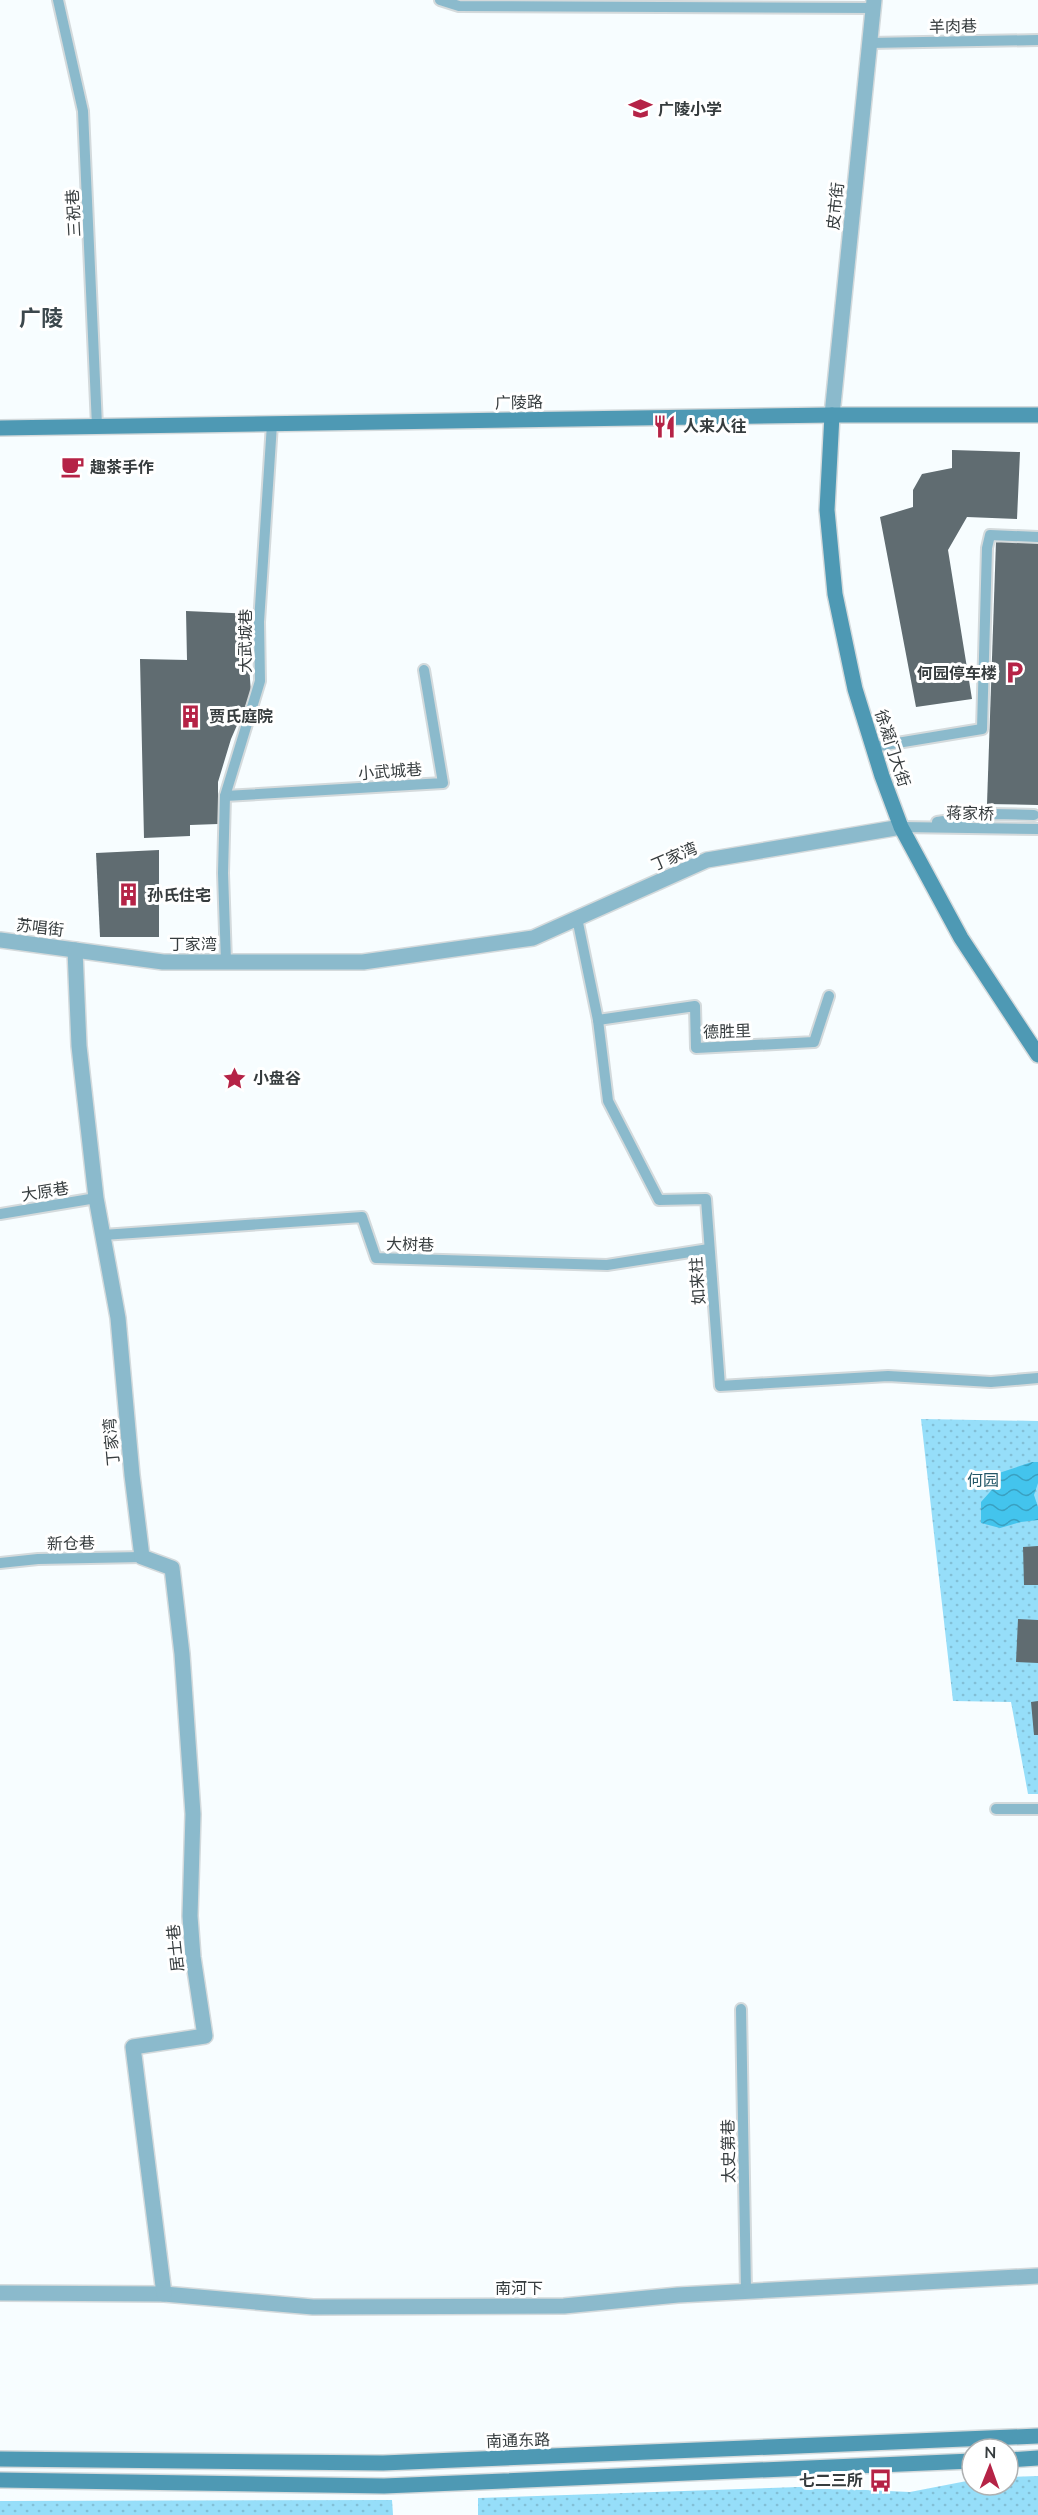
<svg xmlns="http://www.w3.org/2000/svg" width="1038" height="2515" font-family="'Nunito Sans','Noto Sans SC',sans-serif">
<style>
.green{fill:url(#green-dots)}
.water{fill:url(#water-waves)}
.building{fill:#606c71}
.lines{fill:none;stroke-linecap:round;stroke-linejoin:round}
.lane-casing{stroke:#d4dadc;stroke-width:14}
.street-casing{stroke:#d4dadc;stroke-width:18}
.secondary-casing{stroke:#d4dadc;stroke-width:18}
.lane{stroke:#8bbacc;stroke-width:10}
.street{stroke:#8bbacc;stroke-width:15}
.secondary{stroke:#4e99b4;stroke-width:15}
.labels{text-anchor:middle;stroke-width:6;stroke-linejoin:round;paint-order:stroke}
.street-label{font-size:16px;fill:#363c3e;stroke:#fff}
.poi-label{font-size:16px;font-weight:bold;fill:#363c3e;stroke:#fff;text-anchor:start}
.park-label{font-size:16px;fill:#235768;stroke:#fff}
.district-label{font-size:22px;font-weight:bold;fill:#3b474c;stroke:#fff}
</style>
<defs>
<pattern id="green-dots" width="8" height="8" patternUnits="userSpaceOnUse" patternTransform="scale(1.5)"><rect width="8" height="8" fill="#96def9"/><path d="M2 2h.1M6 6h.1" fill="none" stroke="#82bfd6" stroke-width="1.8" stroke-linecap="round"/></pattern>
<pattern id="water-waves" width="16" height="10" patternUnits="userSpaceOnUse" patternTransform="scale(1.5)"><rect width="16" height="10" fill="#43c4ed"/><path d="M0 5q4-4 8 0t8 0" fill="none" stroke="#39a0c1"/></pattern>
</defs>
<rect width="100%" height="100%" fill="#f7fdff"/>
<g class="green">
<path d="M921 1419 1038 1421V1794H1028L1011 1702 953 1701Z"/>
<path d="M1038 2476V2515H478V2498L799 2487 910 2492 972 2480V2485H1008V2477Z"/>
<path d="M392 2500 393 2515H0V2501Z"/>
</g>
<path class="water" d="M1032 1462H1038V1483L1034 1495 1038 1507V1520L1021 1522 1000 1528 981 1523V1502L997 1484 999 1473Z"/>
<g class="building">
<path d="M952 450 1020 452 1017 519 967 517 948 550 972 699 916 707 880 517 913 507V490L922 474 952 468Z"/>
<path d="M996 541 1038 543V805L987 804Z"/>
<path d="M186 611 254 614 249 665 251 693 231 739 218 782V824L190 825V836L144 838 140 659 187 660Z"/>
<path d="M159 850V937H100L96 853Z"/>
<path d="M1038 1546V1585H1024L1023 1547Z"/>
<path d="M1018 1619 1038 1620V1663L1016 1662Z"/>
<path d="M1038 1701V1735H1034L1031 1702Z"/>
</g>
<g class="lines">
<defs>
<g id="lane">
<path d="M58 0 83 111 97 426"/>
<path d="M440 0 459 6 874 8"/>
<path d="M869 43 1038 40"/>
<path d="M873 747 982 729 987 548 990 535 1038 537"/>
<path d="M225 796 443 783 424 670"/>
<path d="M937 822 992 814 1034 815"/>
<path d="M901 827 1038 829"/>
<path d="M577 918 598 1020 608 1101 659 1200 706 1199 720 1386 888 1376 991 1382 1038 1378"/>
<path d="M226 962 223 873 225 796 260 681 259 622 272 424"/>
<path d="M598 1020 695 1006 696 1048 814 1042 829 996"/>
<path d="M0 1214 96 1198"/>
<path d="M103 1235 362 1217 376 1258 607 1265 709 1249"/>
<path d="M0 1563 38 1559 142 1557"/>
<path d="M996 1809H1038"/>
<path d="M741 2009 746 2291"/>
</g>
<g id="street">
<path d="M832 415 874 0"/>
<path d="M0 940 75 950"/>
<path d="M0 2293 164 2294 313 2307 564 2306 678 2295 1038 2276"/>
<path d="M164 2294 133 2047 205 2036 193 1957 190 1916 193 1814 182 1654 172 1568 142 1557 132 1475 118 1318 96 1198 79 1046 75 950 163 962H363L533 938 707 860 901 827"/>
</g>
<g id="secondary">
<path d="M832 415 827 510 835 594 855 689 882 776 901 827 961 938 1038 1055"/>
<path d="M0 428 832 415H1038"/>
<path d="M0 2459 383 2463 1038 2436"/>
<path d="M1008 2460 1038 2458"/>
<path d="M0 2480 384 2486 972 2461"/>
</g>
</defs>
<use href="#lane" class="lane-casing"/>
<use href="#street" class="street-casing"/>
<use href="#secondary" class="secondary-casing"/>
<use href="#lane" class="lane"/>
<use href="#street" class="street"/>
<use href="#secondary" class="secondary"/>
</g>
<defs>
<symbol id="school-bare" viewBox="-9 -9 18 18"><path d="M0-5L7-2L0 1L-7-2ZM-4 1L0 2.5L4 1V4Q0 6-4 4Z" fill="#b52346" stroke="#fff" stroke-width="2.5" paint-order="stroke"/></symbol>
<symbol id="restaurant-bare" viewBox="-9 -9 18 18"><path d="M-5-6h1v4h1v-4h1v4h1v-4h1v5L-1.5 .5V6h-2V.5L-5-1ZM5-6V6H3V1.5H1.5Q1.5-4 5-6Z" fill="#b52346" stroke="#fff" stroke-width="2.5" paint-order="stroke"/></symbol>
<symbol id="cafe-bare" viewBox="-9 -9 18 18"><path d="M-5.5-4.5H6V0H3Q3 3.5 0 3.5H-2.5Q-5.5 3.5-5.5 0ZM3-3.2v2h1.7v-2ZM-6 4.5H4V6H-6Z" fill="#b52346" stroke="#fff" stroke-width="2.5" paint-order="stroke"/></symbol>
<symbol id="parking-bare" viewBox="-9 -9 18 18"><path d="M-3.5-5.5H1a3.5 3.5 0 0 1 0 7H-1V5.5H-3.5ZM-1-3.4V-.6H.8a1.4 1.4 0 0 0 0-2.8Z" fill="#b52346" stroke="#fff" stroke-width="2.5" paint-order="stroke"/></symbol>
<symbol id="building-bare" viewBox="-9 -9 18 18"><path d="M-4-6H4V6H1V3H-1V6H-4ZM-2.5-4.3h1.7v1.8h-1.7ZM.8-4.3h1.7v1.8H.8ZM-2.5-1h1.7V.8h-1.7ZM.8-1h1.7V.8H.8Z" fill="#b52346" stroke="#fff" stroke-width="2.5" paint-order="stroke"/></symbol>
<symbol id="sight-bare" viewBox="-9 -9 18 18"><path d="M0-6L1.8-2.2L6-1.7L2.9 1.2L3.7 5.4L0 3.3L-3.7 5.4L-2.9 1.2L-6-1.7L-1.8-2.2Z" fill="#b52346" stroke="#fff" stroke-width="2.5" paint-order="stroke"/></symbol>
<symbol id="bus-bare" viewBox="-9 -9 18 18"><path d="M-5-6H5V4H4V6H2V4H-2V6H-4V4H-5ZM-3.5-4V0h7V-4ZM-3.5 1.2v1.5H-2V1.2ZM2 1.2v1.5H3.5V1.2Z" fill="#b52346" stroke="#fff" stroke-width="2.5" paint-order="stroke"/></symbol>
</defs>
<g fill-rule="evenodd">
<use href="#school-bare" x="624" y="92" width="33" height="33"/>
<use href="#restaurant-bare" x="648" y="410" width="33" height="33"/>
<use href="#cafe-bare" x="56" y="450" width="33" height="33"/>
<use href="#parking-bare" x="998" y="656" width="33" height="33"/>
<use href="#building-bare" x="174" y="700" width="33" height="33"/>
<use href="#building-bare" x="112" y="878" width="33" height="33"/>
<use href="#sight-bare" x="218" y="1062" width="33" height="33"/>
<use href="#bus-bare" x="864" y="2464" width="33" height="33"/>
</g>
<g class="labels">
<g class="street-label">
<text transform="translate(953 26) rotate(-1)" y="6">羊肉巷</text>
<text transform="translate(835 206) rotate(-84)" y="6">皮市街</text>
<text transform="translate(73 213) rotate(-93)" y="6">三祝巷</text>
<text transform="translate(519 402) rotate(-1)" y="6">广陵路</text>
<text transform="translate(245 641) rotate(-90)" y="6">大武城巷</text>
<text transform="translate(893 748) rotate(72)" y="6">徐凝门大街</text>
<text transform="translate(390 771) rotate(-4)" y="6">小武城巷</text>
<text transform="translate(970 813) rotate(1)" y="6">蒋家桥</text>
<text transform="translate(674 856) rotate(-23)" y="6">丁家湾</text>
<text transform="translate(40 927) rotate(7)" y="6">苏唱街</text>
<text x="193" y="950">丁家湾</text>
<text transform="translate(727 1031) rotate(-2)" y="6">德胜里</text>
<text transform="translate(45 1191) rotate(-9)" y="6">大原巷</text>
<text transform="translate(410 1244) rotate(1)" y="6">大树巷</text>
<text transform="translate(697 1281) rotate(-94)" y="6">如来柱</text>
<text transform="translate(111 1442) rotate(-95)" y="6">丁家湾</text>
<text transform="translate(71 1543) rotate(-1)" y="6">新仓巷</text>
<text transform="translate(175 1948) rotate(-96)" y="6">居士巷</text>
<text transform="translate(728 2151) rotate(-91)" y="6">太史第巷</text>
<text x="519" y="2294">南河下</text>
<text transform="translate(518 2440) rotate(-2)" y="6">南通东路</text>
</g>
<g class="poi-label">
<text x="658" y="115">广陵小学</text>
<text x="683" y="432">人来人往</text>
<text x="90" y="473">趣茶手作</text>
<text x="997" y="679" text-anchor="end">何园停车楼</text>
<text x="209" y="722">贾氏庭院</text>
<text x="147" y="901">孙氏住宅</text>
<text x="253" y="1084">小盘谷</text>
<text x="863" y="2486" text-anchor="end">七二三所</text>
</g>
<g class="park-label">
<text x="983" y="1486">何园</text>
</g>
<g class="district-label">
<text x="41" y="326">广陵</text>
</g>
</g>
<g transform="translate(990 2467) rotate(1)"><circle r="28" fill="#ffffff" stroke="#afb1b2" stroke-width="1.5"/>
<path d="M0-4.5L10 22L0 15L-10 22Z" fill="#b52346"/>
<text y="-9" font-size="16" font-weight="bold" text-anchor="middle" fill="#363c3e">N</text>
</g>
</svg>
